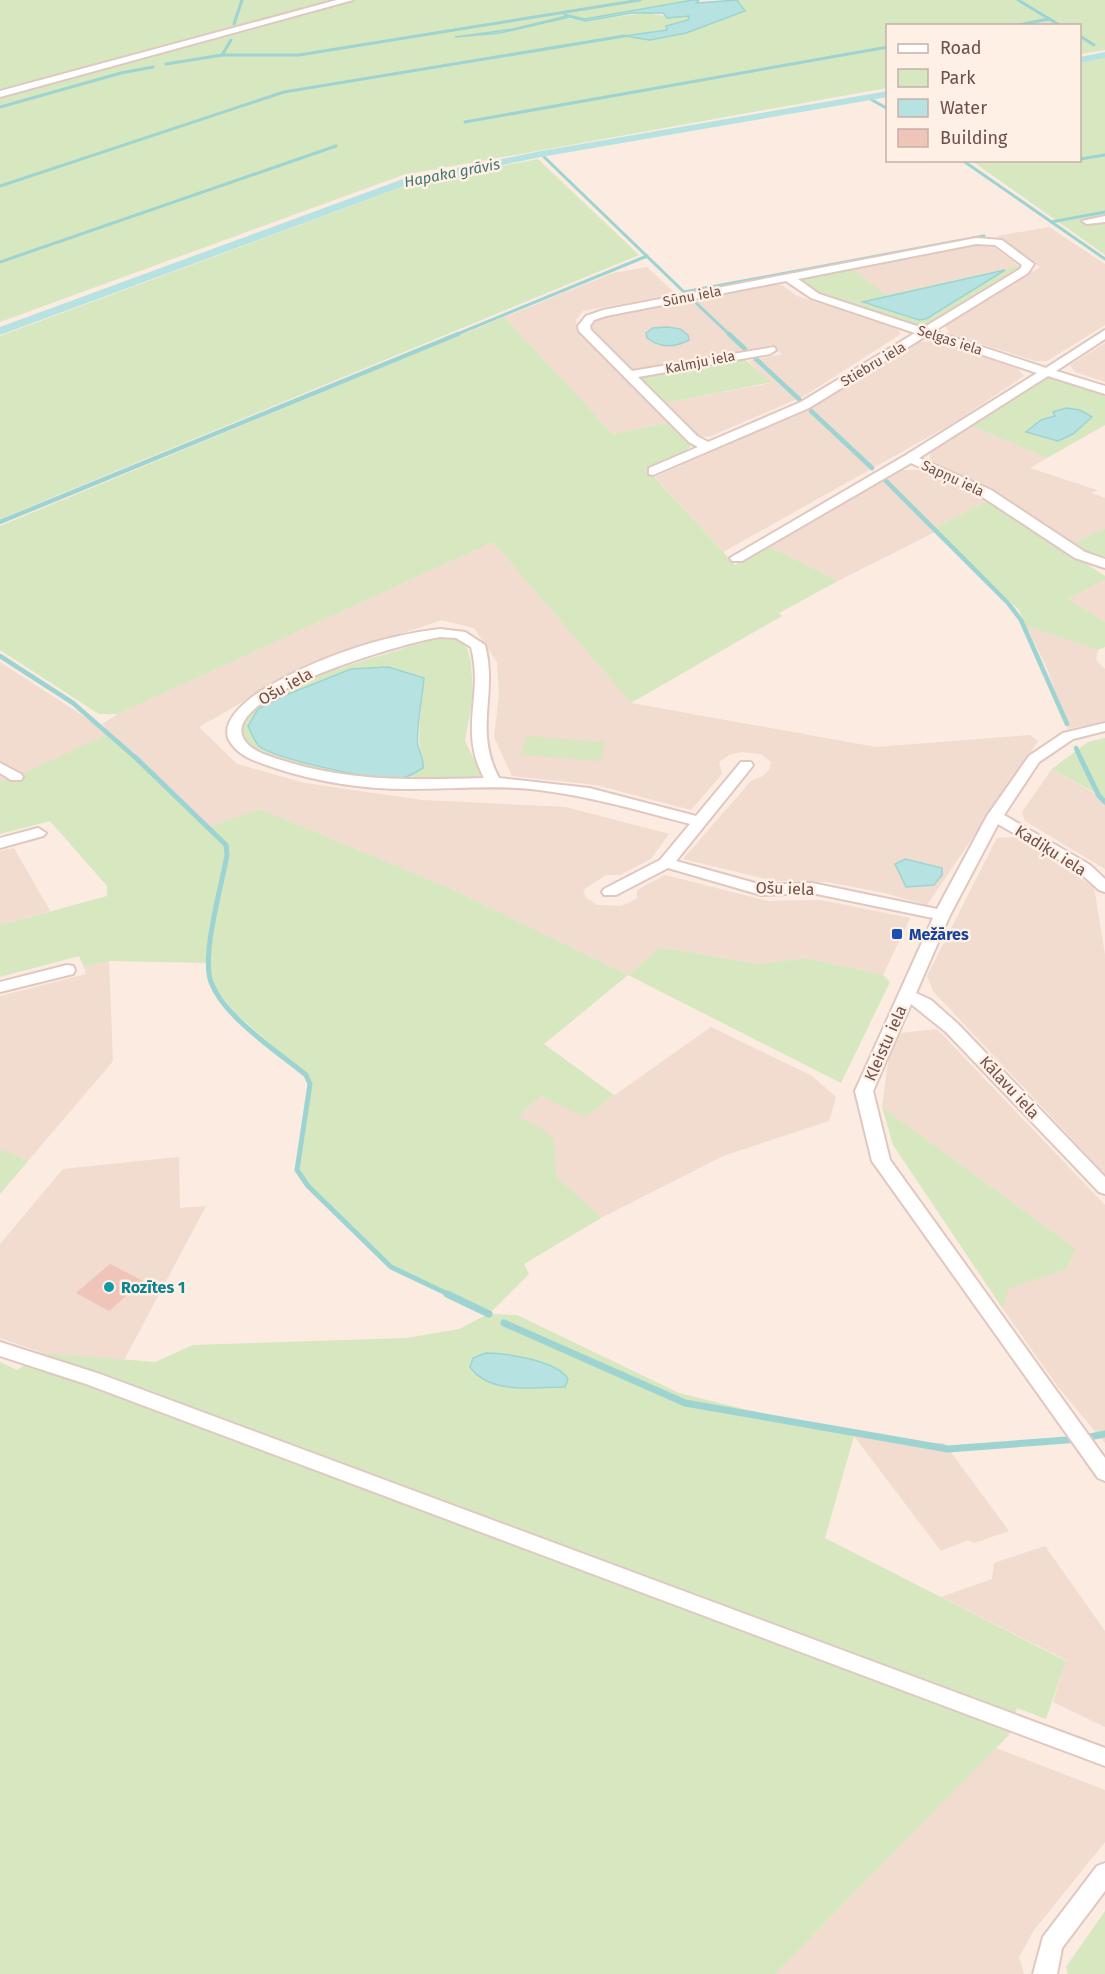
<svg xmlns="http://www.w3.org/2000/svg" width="1105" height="1974" font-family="'Fira Sans',sans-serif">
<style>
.residential{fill:#f2dbcf}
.green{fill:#d7e7c0;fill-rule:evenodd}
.water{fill:#b6e3e1;stroke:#9dd4d2;stroke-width:1.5}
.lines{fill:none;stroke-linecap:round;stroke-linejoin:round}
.stream-far3{stroke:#9dd4d2;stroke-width:3}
.stream-far2{stroke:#9dd4d2;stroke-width:4.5}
.stream-far1{stroke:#9dd4d2;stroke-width:5}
.stream{stroke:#9dd4d2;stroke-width:7}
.canal{fill:#b6e3e1;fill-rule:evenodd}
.building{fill:#efc4b9}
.minor-casing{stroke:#e0c8c0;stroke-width:4}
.minor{fill:#fff;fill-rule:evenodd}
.transit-dot{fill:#1a4fb4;stroke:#fef0e5;stroke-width:2}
.culture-dot{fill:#0f9aa8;stroke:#fef0e5;stroke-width:2}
.labels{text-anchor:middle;stroke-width:5;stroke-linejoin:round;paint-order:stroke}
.far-street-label{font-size:14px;fill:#704f49;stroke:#fef0e5}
.far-water-label{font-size:15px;font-style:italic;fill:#3e7674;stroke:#fef0e5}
.street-label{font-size:16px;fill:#704f49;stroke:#fef0e5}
.transit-label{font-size:16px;font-weight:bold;fill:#164399;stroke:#fef0e5;text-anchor:start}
.culture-label{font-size:16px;font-weight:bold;fill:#0d838f;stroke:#fef0e5;text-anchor:start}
</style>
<rect width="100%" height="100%" fill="#fbebe0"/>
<g class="residential">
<path d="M1049 227 1105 264V325L1047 361H1035L950 334 945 325 1040 267 997 236Z"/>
<path d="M980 244 992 246 1019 266 886 295 853 269Z"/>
<path d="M647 267 676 294 583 311 576 320 577 326 671 422 613 434 504 317 613 273Z"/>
<path d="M772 284 782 285 797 296 897 329 901 334 804 396 709 437 699 436 666 403 771 383 749 361 782 354 771 345 634 372 591 327 596 319Z"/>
<path d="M935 341 1018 369 1024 376 955 422 723 552 655 477 815 406 917 342Z"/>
<path d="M1105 343V382L1075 372 1070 365Z"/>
<path d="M972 426 1047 458 1030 468 1097 490 1091 493 1105 498V528L1073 544 993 491 930 462V452Z"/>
<path d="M896 470H923L989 500 934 528 937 531 838 581 768 546Z"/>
<path d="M493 542 631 703 876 747 1030 735 1038 741 927 905 885 893 827 882 774 881 683 859 751 781 763 776 769 770 771 762 761 754 741 752 729 755 719 762 722 774 691 810 596 785 512 776 494 737 499 695 497 662 474 628 442 620 307 665 199 727 237 764 305 783 422 800 566 807 669 834 651 859 620 875H606L583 890 586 898 598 905 621 906 629 903 637 898V890L665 875 768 901 821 900 910 918 883 975 806 958 758 964 660 947 628 975 454 890 260 809 208 827 16 777 0 781V662L108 732 102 724 118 714Z"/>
<path d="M1105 580V622L1068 599Z"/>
<path d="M1026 626 1098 650 1096 660 1105 669V721L1068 729 1047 668Z"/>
<path d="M1052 769 1099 796 1105 802V869L1025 821 1022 812Z"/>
<path d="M1014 837 1094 887 1105 955V1174L933 991 927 976 997 838Z"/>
<path d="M14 848 50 911 0 925V851Z"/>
<path d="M109 961 113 1061 28 1161 0 1149V996L86 974 84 967Z"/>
<path d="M711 1027 812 1076 836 1097 829 1121 723 1156 601 1218 557 1177 554 1139 518 1117 541 1096 585 1116Z"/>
<path d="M937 1029 1105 1205V1443L1058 1387 1003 1309 1007 1289 1066 1269 1076 1249 882 1107 889 1055 901 1033Z"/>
<path d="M179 1157 180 1208 206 1206 124 1360 43 1353 0 1338V1244L63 1169Z"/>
<path d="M854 1436 897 1443H944L1009 1531 974 1543 968 1540 941 1551Z"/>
<path d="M1045 1546 1105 1631V1727L1053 1702 1066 1660 941 1597 992 1579 994 1563Z"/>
<path d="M996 1748 1105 1790V1842L1034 1930 1019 1957 1024 1974H775Z"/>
</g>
<g class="green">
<path d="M0 0H693L585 19C557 16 539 25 511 29 493 32 474 34 456 37L500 33 570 17 585 21 645 13 674 17 689 16 688 20 666 26 667 30 625 36 650 40 702 26 733 16 742 4 737 0H1105V50L1080 54V26H888L887 88 403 175 0 322Z"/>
<path d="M1105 58V255L972 161 1080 160V63Z"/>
<path d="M538 159 639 255 0 519V336L416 182Z"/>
<path d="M1019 266 1022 268 925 328 814 293 799 279 853 269 886 295ZM1003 271 919 320 864 302 1002 271Z"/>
<path d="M504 317 613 434 671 422 693 445 684 452 647 469 735 565 768 546 838 581 779 613 782 616 631 703 493 542 118 714H99L0 650V526Z"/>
<path d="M742 357 772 382 666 403 639 377Z"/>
<path d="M1049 377 1105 395V425L1047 458 972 426ZM1066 408 1080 410 1092 417 1074 434 1058 441 1027 432 1056 416 1054 412Z"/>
<path d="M989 500 1105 576V580L1068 599 1105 622V647L1098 650 1026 626 1019 610 934 528Z"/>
<path d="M1105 528V557L1094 556 1073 544Z"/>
<path d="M444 636 460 640 467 648 471 662 473 696 465 741 482 775C436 795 307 777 261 755 252 751 245 740 238 733L251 712 320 674ZM424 679C422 710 415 737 423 768 411 777 401 779 386 778L304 762Z"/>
<path d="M110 733 208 827 260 809 454 890 628 975 660 947 758 964 806 958 883 975 890 982 841 1083 628 975 544 1044 614 1095 585 1117 541 1096 518 1117 539 1127 554 1139 557 1177 601 1218 524 1264 529 1274 489 1314 517 1315 679 1393 854 1436 825 1538 1066 1661 1046 1719 1017 1708 1009 1735 775 1974H0V1362L17 1370 43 1353 155 1362 193 1345 406 1338 459 1329 488 1314 391 1267 308 1186 297 1170 310 1084 306 1075 235 1013 211 982 208 963 109 961 84 967 79 956 0 977V925L107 896V886L50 821 0 834V781L16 777Z"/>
<path d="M527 736 605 742 601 761 521 755Z"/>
<path d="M1105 738V802L1099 795 1052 769 1088 742Z"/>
<path d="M882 1107 1076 1249 1066 1269 1008 1289 1003 1309 893 1145Z"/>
<path d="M0 1149 28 1161 0 1194Z"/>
<path d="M1105 1911V1974H1068L1066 1967Z"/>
</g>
<g class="water">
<path d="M693 0H699L696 3 737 0 745 11 686 33 650 40 624 36 667 30 666 26 688 20 689 16 667 18 663 13H632L585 21 570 17 500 33 455 37 513 29 567 16 563 14 585 19Z"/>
<path d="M1005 270 926 319 919 320 863 302Z"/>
<path d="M667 327 680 329 688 335 689 340C674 348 660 348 647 338L646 333 653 328Z"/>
<path d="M1066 408 1080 410 1092 417 1073 434 1058 441 1026 432 1041 420 1055 416 1053 412Z"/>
<path d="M388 667 424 678C423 694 415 734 418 746 420 755 424 758 423 768 415 773 407 778 398 779 377 781 275 759 259 746 254 741 251 732 248 726L258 709 286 695 351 669Z"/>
<path d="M905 859 942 868V875L934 885 906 887 895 864Z"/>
<path d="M486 1353C506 1353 558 1361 568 1379L565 1387C534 1387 490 1395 470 1367L473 1358Z"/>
</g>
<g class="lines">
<g class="stream-far3">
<path d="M1018 0 1061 26"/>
<path d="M234 24 242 0"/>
<path d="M1012 26 1049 19"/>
<path d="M1080 36 1094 45"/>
<path d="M222 55 231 40"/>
<path d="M166 64 222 55H299L640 0"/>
<path d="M867 97 888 109"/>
<path d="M0 107 121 73 153 67"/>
<path d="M465 122 888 47"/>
<path d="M541 154 684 292 984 236"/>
<path d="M1080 159 1105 155"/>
<path d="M962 160 1105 259"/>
<path d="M0 186 284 92 624 36"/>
<path d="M1051 222 1105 212"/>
<path d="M0 262 336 146"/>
<path d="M696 303 730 335"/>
<path d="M455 335 647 256"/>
</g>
<g class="stream-far2">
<path d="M729 334 745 349"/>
<path d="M755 358 801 401"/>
<path d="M811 411 872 468"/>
<path d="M885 480 1008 603 1021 620 1067 724"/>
<path d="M0 522 458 334"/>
<path d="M0 656 73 703 137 759"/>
<path d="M1076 748 1081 759"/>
</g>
<g class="stream-far1">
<path d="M135 757 226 845 227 855C222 884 201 956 211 982 224 1017 278 1052 306 1075L310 1084 297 1170 308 1186 391 1267 450 1295"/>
<path d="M1080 757 1099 796 1105 802"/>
</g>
<g class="stream">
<path d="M447 1294 489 1314"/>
<path d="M504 1323 685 1403 948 1449 1080 1439 1105 1434"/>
</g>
<g class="canal">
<path d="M1105 52V58L1080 63V57Z"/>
<path d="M888 91V97L541 157 410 184 0 335V327L403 179 541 151Z"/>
</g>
</g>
<path class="building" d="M110 1264 143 1281 109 1311 76 1293Z"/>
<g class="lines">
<defs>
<g id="minor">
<path d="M337 0H353L0 97V91Z"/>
<path d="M1105 216V222L1087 224 1082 221Z"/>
<path d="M976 238 1002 240 1034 264 1028 273 934 331 1046 368 1105 330V339L1056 371 1105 386V394L1048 376 919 458 991 490 1085 552 1105 559V568L1075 558 981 496 911 463 742 561H732L730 558 906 455 1037 373 926 336 809 408 653 475 649 474V468L698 447 689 442 579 331 578 326 586 316 603 310ZM976 244 995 245 1022 265 1020 269 923 328 819 294 798 279ZM786 281 811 298 915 333 801 402 708 442 697 436 638 377 770 354 776 350 774 347 632 371 591 330 590 326 594 320 606 316Z"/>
<path d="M440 629 465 632 485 645C498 695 473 729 499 778L589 788 696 816 741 762H751L753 765 751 768 676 861 762 885 812 883 937 909 987 816 1029 756 1063 733 1105 723V731L1073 739 1039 762 1004 815 1090 865 1105 879V892L1099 890 1078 871 998 824 950 915 916 993 931 1000 958 1024 1105 1177V1194L1099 1192 946 1032 911 1004 873 1091 890 1160 1105 1458V1481L1098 1478 872 1161 855 1091 933 918 812 893 761 895 668 868 616 895H604L602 892 604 889 660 860 690 824C637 810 586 795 531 789 490 785 449 789 408 789 362 789 318 782 275 768 258 762 238 757 229 740 220 721 247 700 261 691 313 659 379 636 440 629ZM440 637 456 638 471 647C484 696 458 729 484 778 414 780 348 782 281 760 269 756 253 752 245 741 212 696 412 641 440 637Z"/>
<path d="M0 763 21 774 23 777 21 780H11L0 773Z"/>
<path d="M38 828 46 833 43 836 0 848V838Z"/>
<path d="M67 965 73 966 75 970 73 974 0 992V982Z"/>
<path d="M0 1342 100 1374 1105 1748V1766L86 1384 0 1356Z"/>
<path d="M1105 1863V1891L1062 1948 1057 1974H1033L1043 1937 1097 1866Z"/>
</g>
</defs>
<use href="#minor" class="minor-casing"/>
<use href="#minor" class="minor"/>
</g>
<rect class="transit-dot" x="891" y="928" width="12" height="12" rx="3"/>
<circle class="culture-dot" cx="109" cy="1287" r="6"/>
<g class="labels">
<g class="far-street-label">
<text transform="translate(692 296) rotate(-11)" y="5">Sūnu iela</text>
<text transform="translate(950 340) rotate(18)" y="5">Selgas iela</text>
<text transform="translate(700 362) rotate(-11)" y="5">Kalmju iela</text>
<text transform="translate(873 364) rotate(-31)" y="5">Stiebru iela</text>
<text transform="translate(953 478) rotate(25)" y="5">Sapņu iela</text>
</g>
<g class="far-water-label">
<text transform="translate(452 173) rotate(-11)" y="5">Hapaka grāvis</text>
</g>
<g class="street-label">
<text transform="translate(285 686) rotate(-29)" y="6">Ošu iela</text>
<text transform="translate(1051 850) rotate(32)" y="6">Kadiķu iela</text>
<text transform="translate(785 888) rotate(2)" y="6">Ošu iela</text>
<text transform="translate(885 1043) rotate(-66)" y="6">Kleistu iela</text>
<text transform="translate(1010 1087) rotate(47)" y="6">Kālavu iela</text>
</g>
<g class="transit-label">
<text x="909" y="940">Mežāres</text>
</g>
<g class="culture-label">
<text x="121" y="1293">Rozītes 1</text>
</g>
</g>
<rect x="886" y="24" width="195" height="138" fill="#fef0e5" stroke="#c5b0a7" stroke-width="1.5"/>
<rect x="898" y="44" width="30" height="9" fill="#ffffff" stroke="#c5b0a7" stroke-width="1.5"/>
<text x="940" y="54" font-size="18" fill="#704f49">Road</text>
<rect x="898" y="69" width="30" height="18" fill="#d7e7c0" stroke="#c5b0a7" stroke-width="1.5"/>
<text x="940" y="84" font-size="18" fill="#704f49">Park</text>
<rect x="898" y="99" width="30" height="18" fill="#b6e3e1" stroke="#c5b0a7" stroke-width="1.5"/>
<text x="940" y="114" font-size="18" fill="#704f49">Water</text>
<rect x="898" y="129" width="30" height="18" fill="#efc4b9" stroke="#c5b0a7" stroke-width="1.5"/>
<text x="940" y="144" font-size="18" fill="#704f49">Building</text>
</svg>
